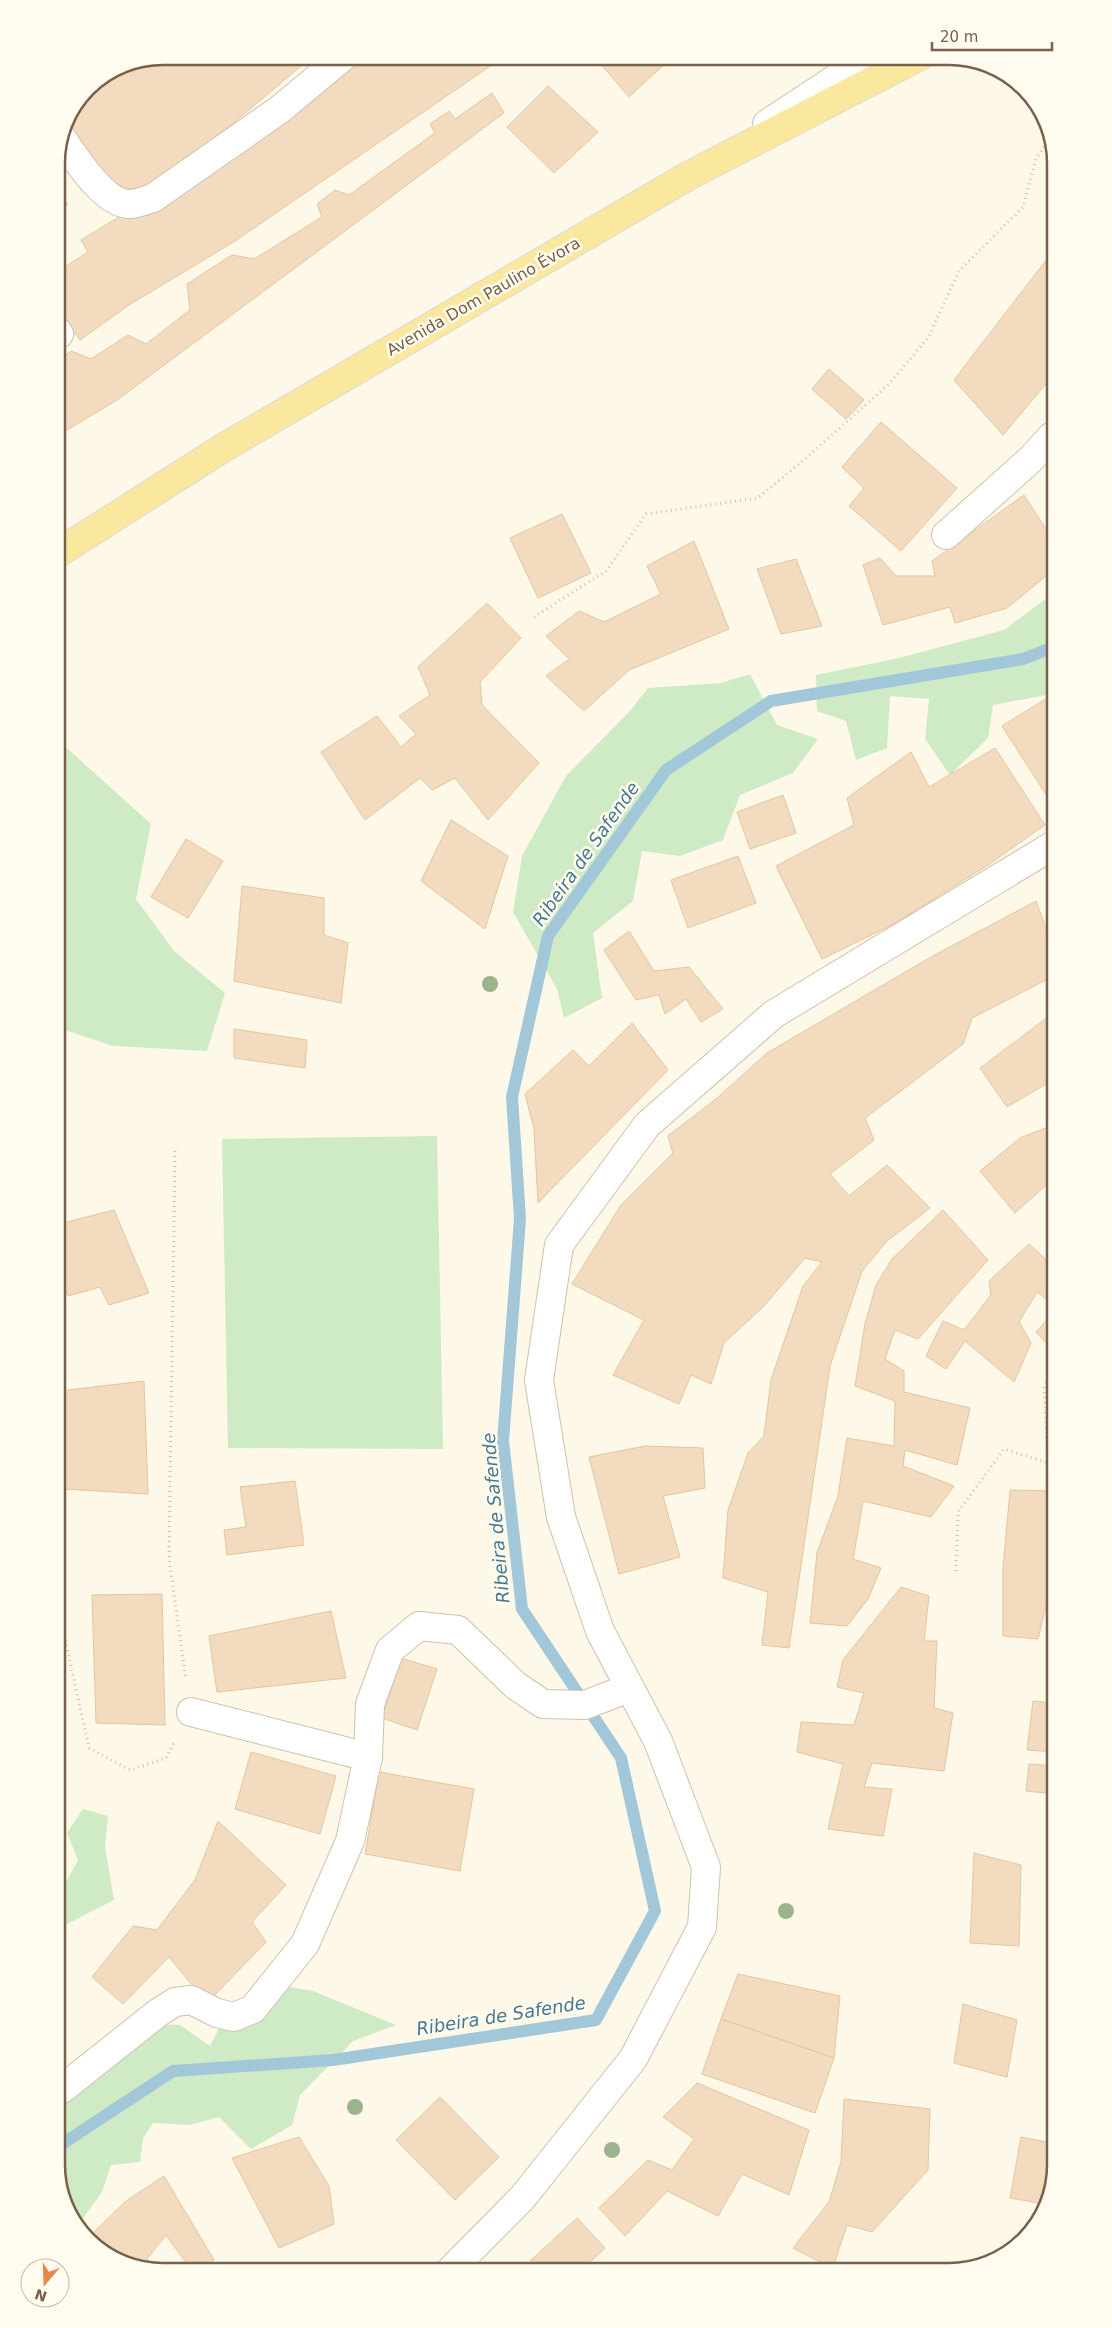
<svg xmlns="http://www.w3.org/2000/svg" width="1112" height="2328" font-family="'DejaVu Sans',sans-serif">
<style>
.green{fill:#ceebc5}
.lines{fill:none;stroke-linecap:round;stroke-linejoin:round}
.stream{stroke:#a1c7d9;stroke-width:12}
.building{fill:#f2dbbe;stroke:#e5c59e}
.minor-casing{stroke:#cfc1ad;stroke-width:30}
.major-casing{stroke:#ded9d4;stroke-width:30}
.path{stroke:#d8bfa1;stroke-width:3;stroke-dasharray:1 4;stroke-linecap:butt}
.minor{stroke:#fff;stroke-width:28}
.major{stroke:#fbe89f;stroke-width:28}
.tree{fill:#9bb48c}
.labels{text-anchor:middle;stroke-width:5;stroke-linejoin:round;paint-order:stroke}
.street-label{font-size:16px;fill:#77614b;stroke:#fffbee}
.water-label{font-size:18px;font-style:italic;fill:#477992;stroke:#fffbee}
.rim{fill:none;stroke:#77614b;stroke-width:2.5}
</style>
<rect width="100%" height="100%" fill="#fdf8e7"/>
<g class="green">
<path d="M1051 595 1052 694 993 705 988 738 950 775 925 739 929 699 890 696 887 748 856 760 846 721 817 711 816 675 899 658 1004 630Z"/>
<path d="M750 674 777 725 818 739 793 773 740 795 723 840 680 856 642 851 633 901 593 933 602 998 564 1018 557 989 513 912 522 856 566 776 630 711 648 688 721 683Z"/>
<path d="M60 742 151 824 136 899 174 951 225 993 207 1051 113 1046 59 1028 58 743Z"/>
<path d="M437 1136 443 1449 228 1448 222 1139Z"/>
<path d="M83 1809 108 1816 105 1846 114 1900 61 1927V1892L78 1860 67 1833Z"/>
<path d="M271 1984 313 1991 396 2025 353 2041 300 2095 292 2125 251 2149 219 2117 189 2125 153 2123 143 2138 140 2162 111 2165 102 2192 79 2224 62 2199V2085L140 2023 180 2025 210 2046 227 2013Z"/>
</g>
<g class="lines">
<path class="stream" d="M62 2144 173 2071 333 2060 596 2020 655 1911 621 1758 522 1609 503 1441 520 1219 512 1097 548 936 666 770 771 701 1023 659 1051 648"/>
</g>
<g class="building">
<path d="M163 56H313L206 146 139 191 96 180 64 125 65 122 88 87 123 64Z"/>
<path d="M354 56H505L235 241 129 305 80 340 57 311V272L88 252 81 240 134 208Z"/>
<path d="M594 56H673L629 97Z"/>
<path d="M548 86 598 132 554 173 507 127Z"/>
<path d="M492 93 504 113 117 400 57 436V362L71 351 91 359 128 335 146 344 190 310 187 284 232 255 254 259 322 217 317 204 335 190 349 195 435 133 430 124 449 111 455 119Z"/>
<path d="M57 192 68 204 57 215Z"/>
<path d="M57 229 65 252 57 257Z"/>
<path d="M1050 255 1051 378 1003 435 954 380Z"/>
<path d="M829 369 864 400 846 419 812 389Z"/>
<path d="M881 422 957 488 901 551 849 506 864 488 842 467Z"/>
<path d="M1024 495 1051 537V572L1007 608 955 623 950 607 883 625 863 565 880 558 896 576H935L932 561Z"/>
<path d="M562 514 591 573 538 598 510 538Z"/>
<path d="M694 541 729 629 629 670 584 711 546 676 569 659 546 636 579 611 604 622 661 594 647 566Z"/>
<path d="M796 559 822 626 781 634 757 569Z"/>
<path d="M487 603 521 638 480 682 482 705 539 763 488 820 455 778 432 790 420 778 365 820 321 752 377 716 401 747 416 734 399 716 430 695 418 667Z"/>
<path d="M1052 695V804L1002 726Z"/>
<path d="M995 748 1045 825 988 865 892 925 822 959 776 866 854 825 847 798 911 752 929 787Z"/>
<path d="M783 795 796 833 750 849 737 812Z"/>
<path d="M451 820 508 856 485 929 421 881Z"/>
<path d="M186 839 223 861 188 918 151 897Z"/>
<path d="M738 856 756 903 688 928 671 880Z"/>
<path d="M242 886 324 898V935L348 943 341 1003 234 981Z"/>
<path d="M1036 901 1052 944V977L972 1018 963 1044 865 1118 874 1140 830 1174 849 1196 887 1165 930 1208 887 1241 862 1271 830 1366 789 1648 762 1645 768 1592 723 1578 728 1510 748 1453 764 1436 771 1380 803 1286 822 1262 805 1258 763 1307 724 1343 711 1384 691 1375 679 1404 613 1375 644 1320 572 1284 621 1205 673 1153 668 1136 716 1099 767 1053 931 957Z"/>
<path d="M629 931 654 971 689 967 723 1009 701 1022 686 999 665 1014 659 995 636 1000 604 950Z"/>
<path d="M1052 1014 1053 1080 1007 1107 980 1068Z"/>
<path d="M632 1023 668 1070 538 1203 534 1129 525 1094 573 1050 589 1066Z"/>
<path d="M234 1029 307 1040 305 1068 234 1058Z"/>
<path d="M1053 1125V1179L1015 1213 980 1171 1020 1138Z"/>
<path d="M114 1210 149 1293 109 1305 100 1287 68 1296 59 1272V1224Z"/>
<path d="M943 1210 988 1260 918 1339 895 1330 885 1359 904 1371V1392L970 1408 957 1465 905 1450 903 1466 954 1486 931 1517 863 1501 853 1559 881 1568 868 1599 847 1626 810 1623 817 1553 838 1496 847 1438 894 1446 895 1401 855 1386 865 1324 876 1285 892 1259Z"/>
<path d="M1029 1244 1053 1266V1304L1037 1292 1019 1322 1031 1343 1014 1382 965 1341 946 1369 926 1356 943 1321 964 1330 991 1295 989 1281Z"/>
<path d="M1053 1313V1350L1036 1332Z"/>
<path d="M144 1381 148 1494 63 1489 60 1451V1391Z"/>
<path d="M645 1446 703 1448 705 1488 663 1496 680 1557 619 1574 589 1457Z"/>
<path d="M295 1481 304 1545 227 1555 224 1530 246 1527 240 1487Z"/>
<path d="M1010 1490 1054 1491V1573L1038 1639 1003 1636V1569Z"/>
<path d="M901 1587 929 1596 924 1641H937L934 1708 953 1713 944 1771 872 1763 864 1787 892 1789 883 1836 828 1829 843 1764 797 1752 801 1722 854 1725 864 1693 837 1687 843 1660Z"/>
<path d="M162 1594 165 1725 96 1723 92 1595Z"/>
<path d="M331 1611 346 1678 217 1692 209 1636Z"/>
<path d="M401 1658 437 1669 417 1730 382 1718Z"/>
<path d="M1033 1701 1054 1703 1055 1752 1027 1750Z"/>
<path d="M251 1752 336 1776 320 1834 235 1809Z"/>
<path d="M1029 1764 1055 1766V1794L1026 1791Z"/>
<path d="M379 1772 474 1789 460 1871 365 1854Z"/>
<path d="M218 1821 286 1885 252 1922 266 1942 207 2003 169 1957 123 2004 92 1977 133 1926 157 1930 195 1880Z"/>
<path d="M974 1853 1021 1865 1019 1946 970 1943Z"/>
<path d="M738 1974 840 1996 834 2058 721 2019Z"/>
<path d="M963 2004 1017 2020 1007 2077 954 2063Z"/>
<path d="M721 2019 834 2058 815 2113 702 2074Z"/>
<path d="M697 2083 809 2130 789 2195 742 2174 718 2216 667 2191 625 2236 599 2208 648 2160 672 2170 694 2139 663 2117Z"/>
<path d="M440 2097 499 2157 455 2200 396 2140Z"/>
<path d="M844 2099 930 2109 928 2170 872 2232 847 2225 833 2267H830L793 2248 829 2202 841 2162Z"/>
<path d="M299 2137 329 2186 334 2224 279 2248 232 2158Z"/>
<path d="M1021 2137 1056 2144V2165L1044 2204 1010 2198Z"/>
<path d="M164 2176 214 2260 201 2271H192L166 2235 147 2259 153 2270 98 2249 89 2237 126 2201Z"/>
<path d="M577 2218 605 2248 583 2269H537L530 2261Z"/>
</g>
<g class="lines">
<defs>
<g id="minor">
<path d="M767 124 870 56"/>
<path d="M61 137C74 156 104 205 130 204 137 204 146 200 153 198L279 110 344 56"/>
<path d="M57 331 59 334"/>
<path d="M946 535 1031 459 1051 437"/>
<path d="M191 1712 368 1757 370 1704 390 1650 419 1626 458 1630 515 1685 543 1704 585 1705 629 1688"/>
<path d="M62 2089 159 2012 175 2002 191 2000 217 2013 234 2017 253 2009 305 1944 350 1841 368 1757"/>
<path d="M451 2270 523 2197 633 2059 702 1927 706 1867 658 1741 600 1631 561 1517 539 1380 559 1245 647 1125 774 1014 1052 846"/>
</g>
<path id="major" d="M58 553 223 448 688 176 920 56"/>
</defs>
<use href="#minor" class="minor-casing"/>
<use href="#major" class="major-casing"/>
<g class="path">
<path d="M534 617 606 571 646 514 758 498 806 458 888 385 928 338 959 271 1023 207 1036 159 1050 138"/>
<path d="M175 1151 169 1559 186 1679"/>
<path d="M1048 1463 1044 1385 1054 1378"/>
<path d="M956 1571 958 1512 1004 1449 1054 1465"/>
<path d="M60 1616 89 1748 130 1770 166 1758 174 1743"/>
</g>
<use href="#minor" class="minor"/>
<use href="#major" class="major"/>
</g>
<g class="tree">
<circle cx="490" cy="984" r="8"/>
<circle cx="786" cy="1911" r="8"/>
<circle cx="355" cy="2107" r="8"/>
<circle cx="612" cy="2150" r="8"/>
</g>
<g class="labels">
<g class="street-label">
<text transform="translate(483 296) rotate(-30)" y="6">Avenida Dom Paulino Évora</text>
</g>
<g class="water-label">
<text transform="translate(586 854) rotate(-55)" y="6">Ribeira de Safende</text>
<text transform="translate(496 1518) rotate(-95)" y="6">Ribeira de Safende</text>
<text transform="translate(501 2016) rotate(-9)" y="6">Ribeira de Safende</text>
</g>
</g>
<path d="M0 0H1112V2328H0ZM163 65H949A98 98 0 0 1 1047 163V2165A98 98 0 0 1 949 2263H163A98 98 0 0 1 65 2165V163A98 98 0 0 1 163 65Z" fill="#fffbee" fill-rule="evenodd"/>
<path class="rim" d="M163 65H949A98 98 0 0 1 1047 163V2165A98 98 0 0 1 949 2263H163A98 98 0 0 1 65 2165V163A98 98 0 0 1 163 65Z"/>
<g transform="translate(45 2283) rotate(199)"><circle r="24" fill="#fffbee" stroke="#c9bdad"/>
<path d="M0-4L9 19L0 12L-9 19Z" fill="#e7874b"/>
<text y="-8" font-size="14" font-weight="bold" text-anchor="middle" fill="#77614b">N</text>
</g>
<path d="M932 42v8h120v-8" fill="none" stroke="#77614b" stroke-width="2.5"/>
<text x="940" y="42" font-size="15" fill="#77614b" stroke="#fffbee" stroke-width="4" paint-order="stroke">20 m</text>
</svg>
